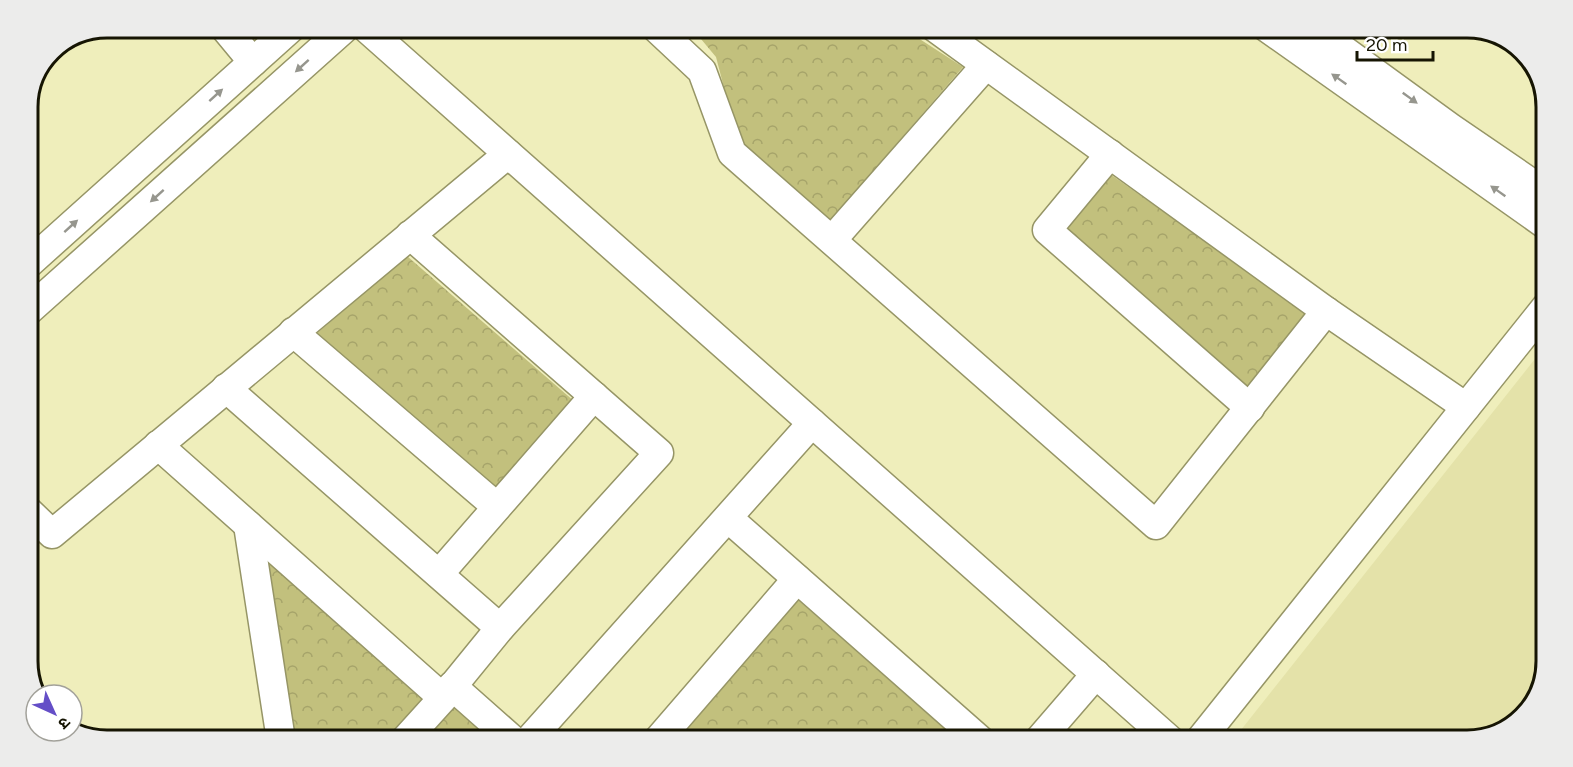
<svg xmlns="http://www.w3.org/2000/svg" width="1573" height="767" font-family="Figtree,'Noto Sans Devanagari',sans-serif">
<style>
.built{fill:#e4e2a9}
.park{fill:url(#park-crowns)}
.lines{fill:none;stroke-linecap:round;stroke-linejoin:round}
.minor-casing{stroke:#969566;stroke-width:31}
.minor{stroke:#fff;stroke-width:28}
.oneway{fill:#96968e}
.rim{fill:none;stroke:#161503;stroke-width:3}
</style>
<defs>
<pattern id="park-crowns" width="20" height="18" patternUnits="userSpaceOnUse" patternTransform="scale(1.5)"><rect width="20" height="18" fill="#c2c07d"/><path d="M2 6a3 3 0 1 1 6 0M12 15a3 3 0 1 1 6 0" fill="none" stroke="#a6a46a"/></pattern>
</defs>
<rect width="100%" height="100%" fill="#efeebb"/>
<path class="built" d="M1546 345V660L1538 695 1510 727 1467 740H1233Z"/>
<g class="park">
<path d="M691 27H901L963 67 829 222 738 141 716 57Z"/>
<path d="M1110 174 1307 313 1249 388 1067 228Z"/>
<path d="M407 256 575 402 495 492 316 334Z"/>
<path d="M264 555 425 699 389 740H296Z"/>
<path d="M797 599 957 740H674Z"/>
<path d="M455 701 500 740H420Z"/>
</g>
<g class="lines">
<defs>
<g id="minor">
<path d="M224 27 253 62"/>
<path d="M365 27 1170 740"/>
<path d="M655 27 702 71 732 153 1156 525 1326 311"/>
<path d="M934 27 1326 311 1466 407"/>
<path d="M1266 27 1546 225"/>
<path d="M1312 27 1451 128 1546 193"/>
<path d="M1110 154 1047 230 1250 408"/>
<path d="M410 235 659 453 500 628 443 698"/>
<path d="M832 240 986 65"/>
<path d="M27 265 292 27"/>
<path d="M27 312 346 27"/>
<path d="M293 332 497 507"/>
<path d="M226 388 500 628"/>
<path d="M158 445 443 698 405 740"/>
<path d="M27 510 52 534 508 154"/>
<path d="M728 518 980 740"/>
<path d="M248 525 281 740"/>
<path d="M439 574 594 396"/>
<path d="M452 686 513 740"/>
<path d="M529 740 812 423"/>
<path d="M658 740 797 579"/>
<path d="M1039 740 1096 674"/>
<path d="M1200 740 1546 307"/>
</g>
</defs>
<use href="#minor" class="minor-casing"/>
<use href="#minor" class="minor"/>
</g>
<defs><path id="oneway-solid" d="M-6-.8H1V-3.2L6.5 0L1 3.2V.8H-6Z" transform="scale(1.5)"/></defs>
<g class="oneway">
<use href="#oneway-solid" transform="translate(302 66) rotate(138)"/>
<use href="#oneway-solid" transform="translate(1339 79) rotate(-145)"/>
<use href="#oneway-solid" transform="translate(216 95) rotate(-42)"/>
<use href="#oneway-solid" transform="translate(1410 98) rotate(36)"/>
<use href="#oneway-solid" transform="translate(1498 191) rotate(-145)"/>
<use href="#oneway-solid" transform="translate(157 196) rotate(138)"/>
<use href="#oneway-solid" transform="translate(71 226) rotate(-42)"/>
</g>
<path d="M0 0H1573V767H0ZM107 38H1467A69 69 0 0 1 1536 107V661A69 69 0 0 1 1467 730H107A69 69 0 0 1 38 661V107A69 69 0 0 1 107 38Z" fill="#ececeb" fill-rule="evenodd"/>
<path class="rim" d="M107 38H1467A69 69 0 0 1 1536 107V661A69 69 0 0 1 1467 730H107A69 69 0 0 1 38 661V107A69 69 0 0 1 107 38Z"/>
<g transform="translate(54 713) rotate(135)"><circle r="28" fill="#ffffff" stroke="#a2a19a" stroke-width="1.5"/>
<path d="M0-4.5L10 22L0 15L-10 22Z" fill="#644ec7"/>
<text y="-9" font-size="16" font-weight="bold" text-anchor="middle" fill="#161503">उ</text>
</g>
<path d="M1357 51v9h76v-9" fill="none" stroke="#161503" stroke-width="3"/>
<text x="1366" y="51" font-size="18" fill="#161503" stroke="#ffffff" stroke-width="4.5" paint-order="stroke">20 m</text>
</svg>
